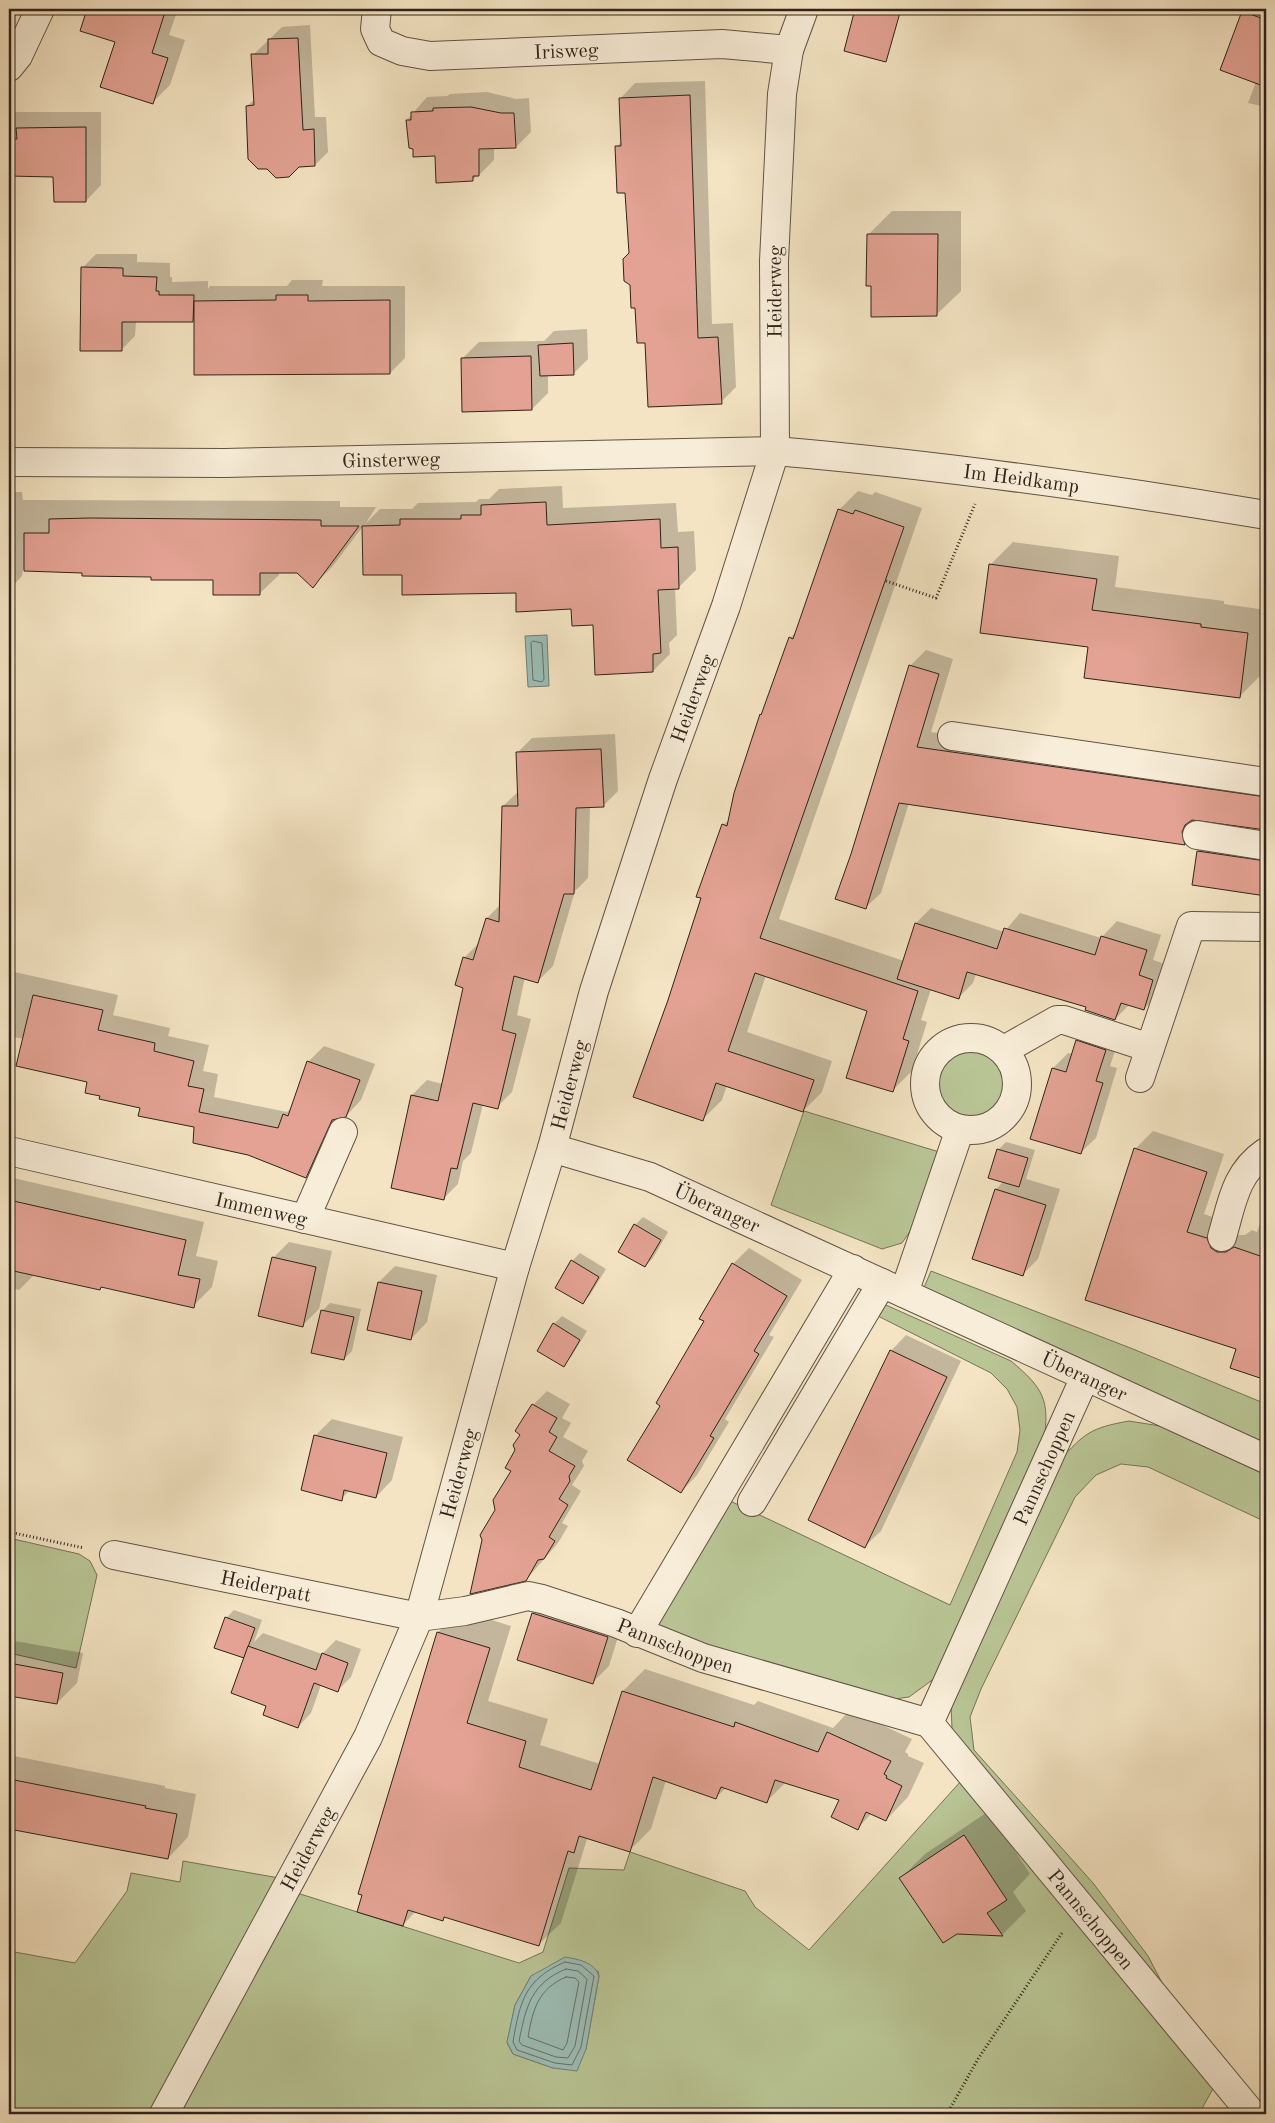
<svg xmlns="http://www.w3.org/2000/svg" width="1275" height="2123" font-family="'Old Standard TT',serif">
<style>
.green{fill:#b9c595;stroke:#747458;fill-rule:evenodd}
.water{fill:#9cbeb7;stroke:#708078}
.shadow{fill:#0003}
.lines{fill:none;stroke-linecap:round;stroke-linejoin:round}
.shore{stroke:#667068;stroke-width:1}
.building{fill:#e3a293;stroke:#2f231a}
.minor-casing{stroke:#605344;stroke-width:30}
.path{stroke:#2f231a;stroke-width:3;stroke-dasharray:1 2.5;stroke-linecap:butt}
.minor{stroke:#f8edd8;stroke-width:28}
.labels{text-anchor:middle;stroke-width:4;stroke-linejoin:round;paint-order:stroke}
.street-label{font-size:20px;fill:#2f231a;stroke:#f8edd8}
</style>
<rect width="100%" height="100%" fill="#f4e4c3"/>
<filter id="stains"><feTurbulence type="fractalNoise" baseFrequency=".004" numOctaves="4"/><feColorMatrix values="0 0 0 0 .2 0 0 0 0 .09 0 0 0 0 .02 0 0 0 .5 -.17"/></filter>
<radialGradient id="worn" r=".72"><stop offset=".6" stop-color="#630" stop-opacity="0"/><stop offset="1" stop-color="#630" stop-opacity=".3"/></radialGradient>
<g class="green">
<circle cx="972" cy="1083" r="35"/>
<path d="M804 1111 946 1154 913 1227 902 1243 882 1249 771 1205Z"/>
<path d="M931 1271 1133 1349 1266 1404V1443L923 1290Z"/>
<path d="M877 1301 1011 1361C1043 1388 1050 1399 1044 1441L942 1673 909 1697 880 1701 651 1628 728 1500 950 1605 1017 1452 1020 1430 1017 1407 1007 1389 991 1373 872 1313Z"/>
<path d="M1129 1421 1160 1426 1266 1475V1522L1148 1467 1121 1464 1096 1475 1075 1497 981 1689 970 1717 974 1750 1093 1883 1148 1956 1170 1998 962 1753 952 1728 951 1705 1059 1461C1085 1433 1090 1428 1129 1421Z"/>
<path d="M9 1538 79 1554 90 1561 97 1575 76 1668 9 1653Z"/>
<path d="M961 1781 1215 2085 1199 2114H173L294 1892 519 1963 543 1952 569 1868 624 1870 630 1852 745 1891 755 1907 809 1950ZM598 1971 599 1976 586 2049 553 2068 513 2054 507 2043 515 2005 531 1976Z"/>
<path d="M183 1861 279 1878 153 2114H9V1951L75 1963 127 1891 131 1873 180 1882Z"/>
</g>
<g class="water">
<path d="M547 635 549 686 528 687 525 636Z"/>
<path d="M565 1957C577 1959 595 1962 599 1976L586 2049 577 2071 553 2068 513 2054 507 2042 515 2005 531 1976Z"/>
</g>
<g class="shadow">
<path d="M88 9H178L169 35 185 40 170 85 152 103 117 42 81 30Z"/>
<path d="M298 9H332L327 13Z"/>
<path d="M941 9H953L950 11Z"/>
<path d="M1246 9H1266V107L1248 103 1256 82 1243 12Z"/>
<path d="M310 25 315 117H326L328 152 315 165 247 106 255 99 253 55 282 27Z"/>
<path d="M705 81 712 324 733 323 736 387 721 402 647 341 636 307 630 254 627 192 616 147 622 141 620 99 635 83Z"/>
<path d="M487 92 516 99 529 98 531 132 516 147H494V160L479 175 472 180 436 154 414 147 407 120 427 97 447 96 450 94Z"/>
<path d="M9 112H101V185L86 201 54 176 9 175Z"/>
<path d="M892 211H961V291L936 315 872 285 868 235Z"/>
<path d="M96 254H137V262L170 263V277H172V282L208 281V289L210 286H287L292 280H323L322 286H405V358L390 373 195 318 192 321H136L135 336 121 350 82 268Z"/>
<path d="M587 329 588 359 574 373 548 375V393L532 409 462 359 479 342 544 341 554 331Z"/>
<path d="M562 486 563 508 676 503 678 532 694 531 696 570 679 587H675L677 635 669 643 670 654 653 671 572 608 517 592 403 574H364V525L332 567 313 586 298 572H278L279 575 259 594 215 579 23 569 22 576 9 590V492H22L23 500 340 501V507H376L366 523 380 509H412L418 503 476 502 479 499H489L499 489Z"/>
<path d="M858 491 872 495 875 492 922 508 779 919 904 961 916 923 931 908 1004 932 1020 913 1101 938 1117 921 1161 935 1153 960 1168 965 1159 994 1144 1009 1130 1004 1115 1019 1088 1006 976 974 973 983 958 998 931 989 921 1020 927 1022 912 1071 893 1090 869 1010 766 975 747 1032 832 1061 822 1092 803 1111 727 1085 722 1100 703 1119 669 1000 723 825 730 819 735 793 761 715 764 712 790 638 798 630 839 510Z"/>
<path d="M1013 542 1119 556 1115 587 1224 601V604L1266 610V642L1262 674 1239 697 1089 646 990 565Z"/>
<path d="M926 650 953 659 931 732 1266 780V829L1197 819 1200 828 1185 843 909 803 881 893 865 908 852 854 910 666Z"/>
<path d="M615 734 618 791 603 806 590 807 588 878 575 891 553 966 538 981 525 977 517 1015 531 1019 512 1092 497 1107 483 1104 471 1153 463 1161 458 1184 443 1199 412 1095 427 1080 443 1084 465 987 464 958 479 943 487 918 501 904 503 806 519 791 517 753 532 738Z"/>
<path d="M1206 843 1266 853V894L1193 884 1198 851Z"/>
<path d="M9 969 10 971 118 995 113 1015 170 1028 168 1036 209 1045 203 1071 218 1074 214 1097 287 1112 292 1107 308 1062 324 1046 375 1064 361 1100 346 1116 341 1117 321 1161 306 1176 249 1154 196 1126 102 1095 89 1081 24 1039 9 1036Z"/>
<path d="M1092 1026 1120 1035 1110 1066 1117 1068 1096 1138 1080 1153 1053 1068 1068 1053 1073 1054 1077 1041Z"/>
<path d="M1153 1131 1224 1154 1204 1214 1224 1221 1236 1235H1245L1252 1230 1257 1232 1266 1206V1379L1232 1367 1238 1348 1135 1149Z"/>
<path d="M1006 1142 1035 1150 1026 1179 1060 1189 1038 1259 1023 1274 996 1189 1004 1181 998 1150Z"/>
<path d="M9 1177 204 1222 196 1256 218 1261 212 1287 193 1306 103 1286 100 1289 35 1274 19 1290 9 1287Z"/>
<path d="M643 1217 668 1232 653 1258 645 1266 620 1251 635 1225Z"/>
<path d="M289 1242 332 1251 319 1309 302 1326 273 1258Z"/>
<path d="M749 1248 802 1280 769 1335 774 1337 725 1419 729 1422 697 1475 681 1492 662 1405 733 1264Z"/>
<path d="M580 1253 606 1269 590 1295 583 1303 572 1261Z"/>
<path d="M395 1266 437 1275 427 1322 411 1339 379 1282Z"/>
<path d="M330 1303 361 1309 352 1351 344 1359 322 1311Z"/>
<path d="M562 1316 587 1331 571 1357 563 1365 554 1324Z"/>
<path d="M906 1335 961 1361 881 1531 865 1546 891 1351Z"/>
<path d="M547 1391 570 1404 562 1418 571 1423 563 1437 588 1451 582 1461 584 1466 572 1485 581 1491 562 1523 568 1526 558 1543 526 1580 497 1510 513 1471 517 1450 533 1405Z"/>
<path d="M332 1419 403 1437 392 1480 376 1497 350 1490 341 1499 315 1436Z"/>
<path d="M549 1597 623 1621 609 1666 592 1683 533 1613Z"/>
<path d="M234 1610 262 1620 254 1642 263 1633 322 1654 336 1640 361 1649 351 1677 338 1690 321 1685 311 1713 298 1727 268 1705 247 1653 226 1618Z"/>
<path d="M460 1610 511 1626 488 1701 548 1719 540 1745 600 1764 623 1691 645 1669 754 1705 758 1701 833 1728 850 1710 912 1739 905 1752 908 1754V1756L924 1763 908 1797 886 1820 872 1813 858 1828 841 1800 786 1782 767 1801 726 1788 716 1797 666 1780 651 1829 629 1851 587 1839 561 1923 538 1945 446 1916 443 1919 416 1911 403 1925 438 1632Z"/>
<path d="M9 1640 83 1653 77 1683 57 1703 9 1695Z"/>
<path d="M9 1755 165 1786V1788L196 1794 188 1837 168 1858 9 1827Z"/>
<path d="M989 1811 1030 1874 1013 1892 1026 1911 1002 1935 956 1933 901 1878 925 1854Z"/>
</g>
<g class="lines">
<g class="shore">
<path d="M533 641 542 643 544 679 542 682 533 680 531 643Z"/>
<path d="M565 1962 581 1965 594 1976 581 2047 572 2065 555 2063 517 2050 513 2042C520 2001 525 1979 565 1962Z"/>
<path d="M566 1969 578 1971 587 1979 575 2046 568 2058 556 2057 522 2045 519 2041C526 2007 531 1983 566 1969Z"/>
<path d="M566 1977 575 1978 579 1982 567 2043 563 2050 528 2037C533 2009 538 1989 566 1977Z"/>
</g>
</g>
<g class="building">
<path d="M87 9H166L152 53 168 58 153 104 100 87 115 42 80 31Z"/>
<path d="M855 9H901L886 62 844 51Z"/>
<path d="M1242 11 1266 20V87L1220 70Z"/>
<path d="M298 38 303 130 314 129 315 166 299 167 289 177 276 178 267 169H258L248 159 246 106 254 105 251 54H268V39Z"/>
<path d="M690 95 698 338 718 337 722 404 648 407 645 343H637L635 308H631L630 285 624 281 623 259 629 253 625 193H617L615 146H621L619 98Z"/>
<path d="M471 107 501 113H514L516 148 479 149V176H473V181L436 183 435 156 413 157V149L409 148 406 120H411V112L433 111V108Z"/>
<path d="M86 127V202H54L53 177 9 176V139H17L16 128Z"/>
<path d="M867 234H938L937 316 871 317V286H866Z"/>
<path d="M81 267 123 268V276L157 277 156 291H159V295H194L193 322H122V351H80Z"/>
<path d="M276 295H308V301L390 300V374L194 375V301L276 300Z"/>
<path d="M573 343 574 375 540 376 538 345Z"/>
<path d="M531 356 532 410 462 412 461 358Z"/>
<path d="M546 502 547 525 660 519 661 548 678 547 679 589 658 590 661 653 653 654V672L595 675 593 625 572 626 571 609 516 612V593L402 595V575H363L362 526 400 525V519H461V515H481V505Z"/>
<path d="M838 509 853 514 855 510 904 527 760 938 918 991 903 1039 909 1041 893 1092 846 1078 867 1011 755 973 728 1051 814 1080 803 1112 716 1083 703 1121 633 1097 668 1000 701 898 696 897 722 824 727 826 734 793 760 714 761 715 789 637 793 639Z"/>
<path d="M90 518 321 520V526H359L313 588 297 573H260V595H213V580H151V577L82 576V573L24 571V533H49V519Z"/>
<path d="M989 564 1097 579 1092 610 1201 624V627L1248 633 1240 698 1084 678 1088 647 980 633Z"/>
<path d="M909 665 939 674 917 747 1266 797V830L1192 820 1185 825 1182 832 1185 845 899 803 866 909 835 899 851 854Z"/>
<path d="M601 749 604 807 576 808 574 894H564L538 983 514 976 502 1030 516 1034 498 1109 473 1103 457 1169 451 1168 444 1200 391 1188 411 1095 438 1101 463 988 455 985 463 957 473 960 486 918 499 922 502 806H518L516 752Z"/>
<path d="M1197 851 1266 861V896L1192 885Z"/>
<path d="M915 923 997 949 1004 928 1095 955 1101 936 1147 950 1139 975 1153 980 1144 1010 1121 1003 1115 1020 1085 1010 1086 1007 967 972 959 999 897 979Z"/>
<path d="M33 995 103 1010 98 1030 155 1043 154 1051 194 1061 188 1086 204 1089 199 1112 278 1128 283 1114 288 1116 307 1061 360 1080 346 1117 332 1120 306 1178 248 1155 193 1143 194 1127 138 1116 140 1108 99 1099 100 1096 85 1093 87 1082 16 1066Z"/>
<path d="M1076 1040 1106 1050 1096 1081 1103 1083 1081 1154 1030 1139 1052 1068 1066 1072Z"/>
<path d="M1134 1148 1207 1172 1187 1232 1207 1238 1211 1248 1217 1252H1226L1234 1247 1266 1258V1380L1230 1368 1236 1349 1085 1300Z"/>
<path d="M997 1149 1028 1158 1019 1187 988 1178Z"/>
<path d="M995 1189 1046 1205 1023 1276 972 1259Z"/>
<path d="M9 1200 186 1240 178 1275 200 1279 194 1308 101 1287 100 1290 9 1270Z"/>
<path d="M634 1224 661 1240 645 1267 618 1252Z"/>
<path d="M272 1257 316 1267 303 1327 258 1316Z"/>
<path d="M571 1260 599 1277 583 1304 555 1288Z"/>
<path d="M732 1263 787 1296 754 1351 759 1354 710 1436 714 1438 681 1493 627 1460 660 1406 656 1403 704 1321 699 1319Z"/>
<path d="M378 1282 422 1291 411 1340 367 1330Z"/>
<path d="M321 1310 354 1317 344 1360 311 1353Z"/>
<path d="M553 1323 580 1340 564 1367 537 1351Z"/>
<path d="M890 1350 947 1377 865 1548 808 1520Z"/>
<path d="M532 1404 557 1418 549 1432 557 1437 549 1451 575 1466 569 1476 570 1481 559 1499 568 1505 549 1537 555 1541 544 1559 538 1560 526 1581 470 1594 482 1540 480 1535 495 1510 493 1500 511 1471 505 1468 515 1450 513 1445 520 1435 515 1431Z"/>
<path d="M314 1435 387 1453 376 1498 344 1490 342 1501 301 1490Z"/>
<path d="M532 1613 608 1637 593 1684 517 1660Z"/>
<path d="M225 1617 255 1628 244 1658 214 1648Z"/>
<path d="M437 1632 490 1648 467 1723 526 1741 519 1767 591 1790 622 1691 734 1727 735 1722 818 1752 827 1732 891 1761 884 1774 887 1776 886 1778 902 1786 886 1821 866 1812 858 1830 831 1817 839 1800 775 1780 767 1803 721 1787 716 1799 653 1777 630 1852 579 1836 574 1853 568 1851 539 1946 444 1917 443 1921 408 1910 403 1926 357 1912 362 1895 358 1894Z"/>
<path d="M248 1646 316 1670 322 1653 348 1663 338 1692 314 1683 298 1728 263 1715 266 1706 231 1693Z"/>
<path d="M9 1663 63 1673 57 1704 9 1696Z"/>
<path d="M9 1779 146 1806 145 1808 177 1814 168 1859 9 1829Z"/>
<path d="M964 1835 1007 1900 987 1913 1003 1936 957 1934 943 1943 899 1878Z"/>
</g>
<g class="lines">
<defs>
<g id="minor">
<path id="s1" d="M377 9 375 29 381 42 402 51 430 56 722 44 789 50"/>
<path d="M9 67 18 56 40 9"/>
<path id="s2" d="M9 462 225 463 775 451C939 465 1104 488 1266 515"/>
<path d="M952 736 1266 782"/>
<path d="M1197 835 1266 846"/>
<circle cx="971" cy="1084" r="46"/>
<path d="M1004 1050 1057 1020H1064L1150 1048"/>
<path d="M1140 1078 1191 926 1266 927"/>
<path id="s3" d="M552 1148 650 1177 1266 1459"/>
<path id="s4" d="M9 1151 515 1267"/>
<path d="M305 1219 343 1132"/>
<path d="M1222 1237C1232 1203 1235 1173 1266 1152"/>
<path d="M904 1293 960 1129"/>
<path id="s5" d="M1085 1377 929 1723 1252 2114"/>
<path d="M752 1502 882 1283"/>
<path id="s6" d="M114 1555 419 1617 465 1611 528 1596 542 1599 616 1623 703 1658 929 1723"/>
<path d="M637 1633 853 1269"/>
<path id="s7" d="M164 2114 368 1737 419 1617 515 1267 552 1148 594 991 663 779 726 606 775 451 774 261 782 94 789 50 804 9"/>
</g>
</defs>
<use href="#minor" class="minor-casing"/>
<g class="path">
<path d="M886 581 936 598 975 504"/>
<path d="M9 1532 84 1548"/>
<path d="M947 2114 978 2059 1062 1933"/>
</g>
<use href="#minor" class="minor"/>
</g>
<g class="labels">
<g class="street-label">
<text dy="7" stroke="none"><textPath href="#s1" startOffset="222">Irisweg</textPath></text>
<text dy="7" stroke="none"><textPath href="#s7" startOffset="1938">Heiderweg</textPath></text>
<text dy="7" stroke="none"><textPath href="#s2" startOffset="382">Ginsterweg</textPath></text>
<text dy="7" stroke="none"><textPath href="#s2" startOffset="1014">Im Heidkamp</textPath></text>
<text dy="7" stroke="none"><textPath href="#s7" startOffset="1518">Heiderweg</textPath></text>
<text dy="7" stroke="none"><textPath href="#s7" startOffset="1112">Heiderweg</textPath></text>
<text dy="7" stroke="none"><textPath href="#s3" startOffset="176">Überanger</textPath></text>
<text dy="7" stroke="none"><textPath href="#s4" startOffset="259">Immenweg</textPath></text>
<text dy="7" stroke="none"><textPath href="#s3" startOffset="580">Überanger</textPath></text>
<text transform="translate(1044 1468) rotate(-66)" y="7">Pannschoppen</text>
<text dy="7" stroke="none"><textPath href="#s7" startOffset="708">Heiderweg</textPath></text>
<text dy="7" stroke="none"><textPath href="#s6" startOffset="155">Heiderpatt</textPath></text>
<text dy="7" stroke="none"><textPath href="#s6" startOffset="578">Pannschoppen</textPath></text>
<text dy="7" stroke="none"><textPath href="#s7" startOffset="302">Heiderweg</textPath></text>
<text dy="7" stroke="none"><textPath href="#s5" startOffset="634">Pannschoppen</textPath></text>
</g>
</g>
<rect width="1275" height="2123" fill="none" stroke="#f4e4c3" stroke-width="30"/>
<rect x="10" y="10" width="1255" height="2103" fill="none" stroke="#2f231a" stroke-width="2.5"/>
<rect x="15" y="15" width="1245" height="2093" fill="none" stroke="#2f231a"/>
<rect width="100%" height="100%" filter="url(#stains)"/>
<rect width="100%" height="100%" fill="url(#worn)"/>
</svg>
